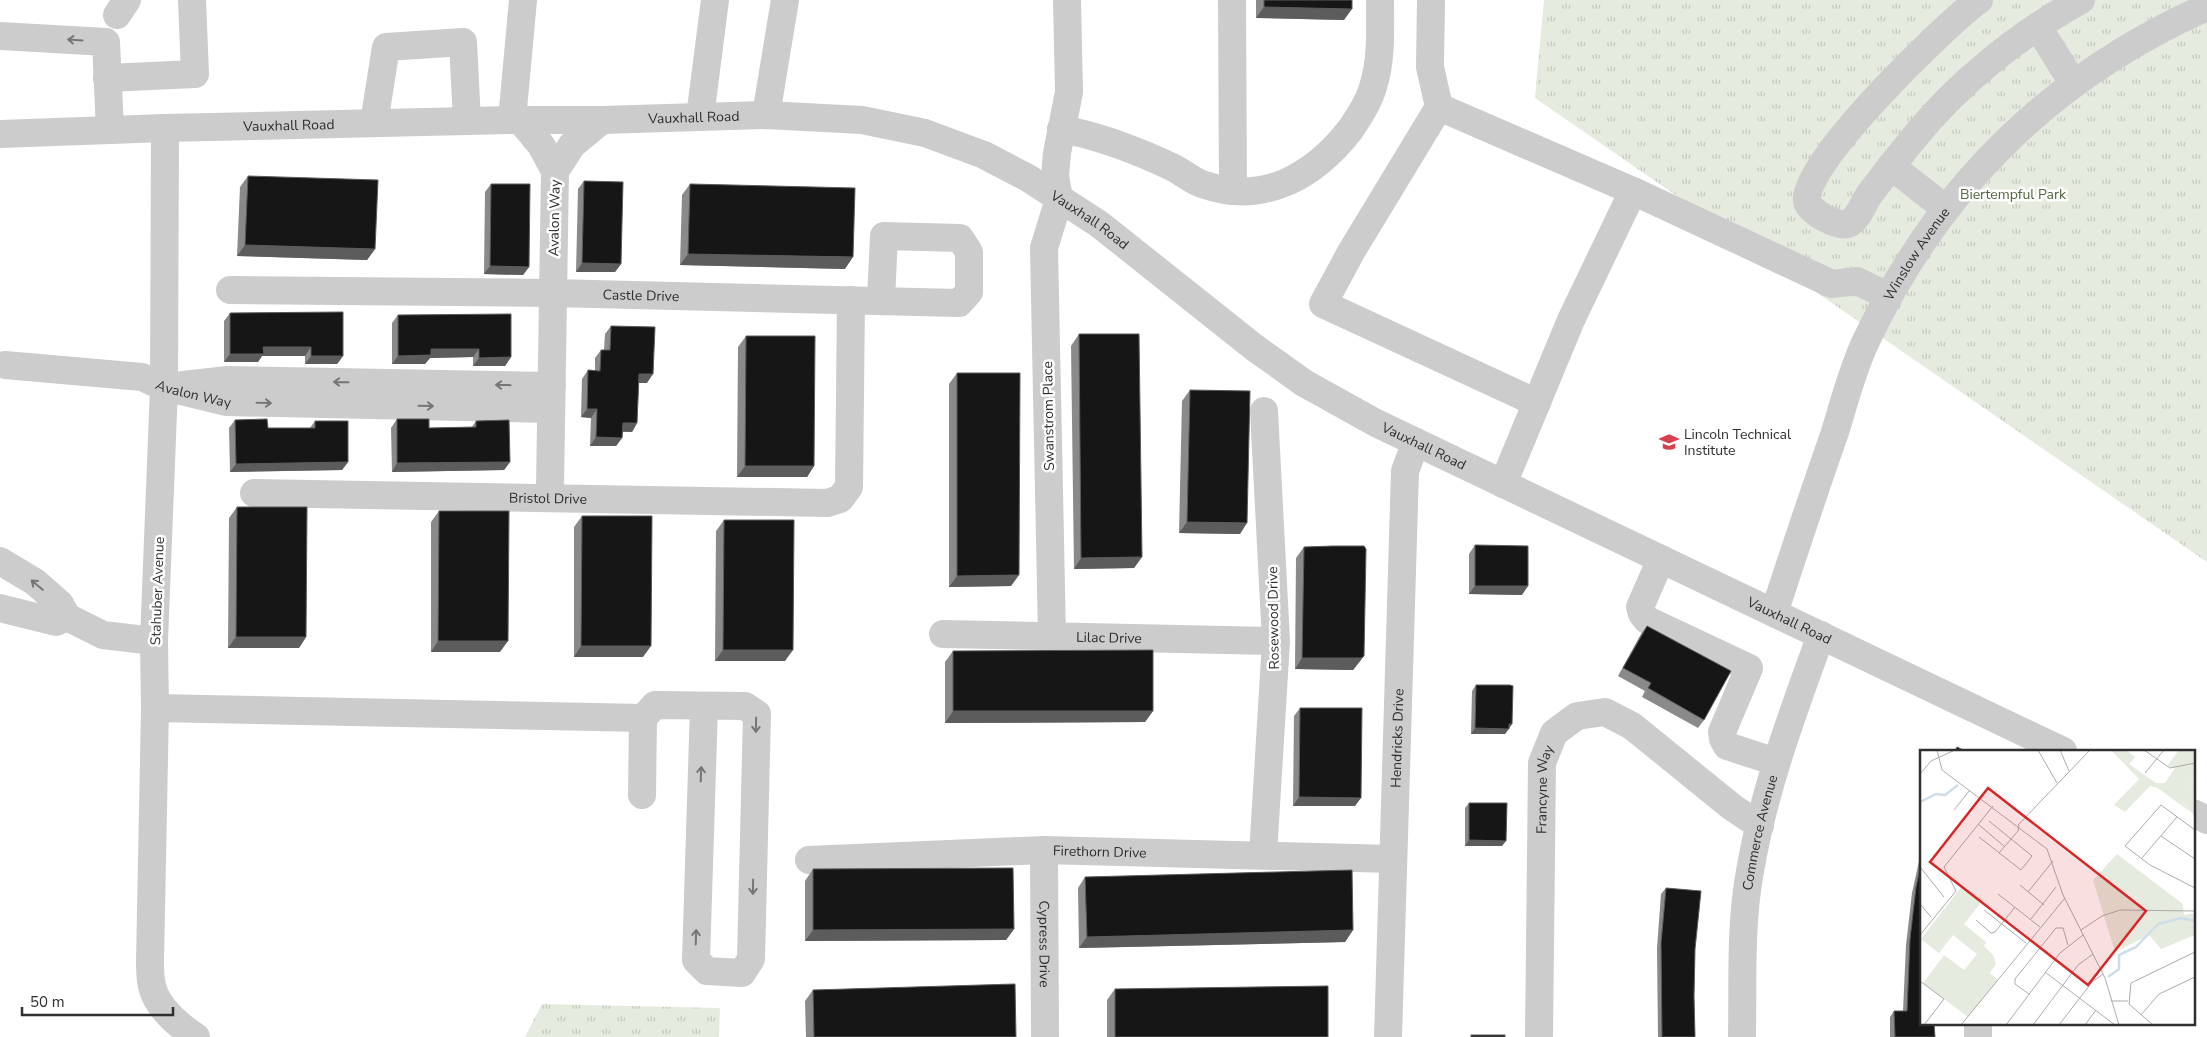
<svg xmlns="http://www.w3.org/2000/svg" width="2207" height="1037" font-family="'Nunito Sans',sans-serif">
<style>
.park{fill:url(#park-tufts)}
.lines{fill:none;stroke-linecap:round;stroke-linejoin:round}
.minor{stroke:#ccc;stroke-width:28}
.wall{fill:#8a8a8a}
.shaded-wall{fill:#5c5c5c}
.building{fill:#161616;stroke:#5c5c5c}
.oneway{stroke:#767676}
.labels{text-anchor:middle;stroke-width:5;stroke-linejoin:round;paint-order:stroke}
.street-label{font-size:14px;fill:#2f2f2f;stroke:#fff}
.park-label{font-size:14px;fill:#536740;stroke:#fff}
.poi-label{font-size:14px;fill:#2f2f2f;stroke:#fff;text-anchor:start}
.inset-river{fill:none;stroke:#ccdee9;stroke-width:2.5}
.inset-road{fill:none;stroke:#acacac;stroke-width:1}
.view{fill:#d62828;fill-opacity:0.15;stroke:#d62828;stroke-width:2.5}
.inset-edge{fill:none;stroke:#2f2f2f;stroke-width:2.5}
</style>
<defs>
<pattern id="park-tufts" width="24" height="20" patternUnits="userSpaceOnUse" patternTransform="scale(1.25)"><rect width="24" height="20" fill="#e5ebde"/><path d="M3 7l-1-3M5 7V3M7 7l1-3M15 17l-1-3M17 17v-4M19 17l1-3" fill="none" stroke="#c5cabf"/></pattern>
</defs>
<rect width="100%" height="100%" fill="#fff"/>
<g class="park">
<path d="M1544 0H2207V562L1535 98Z"/>
<path d="M542 1004 720 1008 719 1037H525Z"/>
</g>
<g class="lines">
<g class="minor">
<path d="M1232 0 1233 191"/>
<path d="M1431 0 1430 67 1439 107"/>
<path d="M1979 0C1947 23 1801 164 1807 201 1809 212 1840 229 1850 223 1859 217 1863 204 1869 195 1883 176 1898 157 1913 139 1958 83 2018 35 2081 0"/>
<path d="M117 15 127 0"/>
<path d="M2038 27 2073 83"/>
<path d="M0 36 106 42 110 130"/>
<path d="M107 78 195 74 192 0"/>
<path d="M766 115 785 0"/>
<path d="M700 117 715 0"/>
<path d="M512 120 523 0"/>
<path d="M520 120 541 145 555 171 550 487 544 498"/>
<path d="M374 123 386 47 463 42 467 121"/>
<path d="M165 128 164 387 154 641 155 708 150 962C150 970 150 978 152 986 157 1008 178 1025 196 1037"/>
<path d="M1061 129C1100 136 1136 150 1172 167 1183 172 1193 182 1205 185 1264 205 1314 176 1350 130 1359 117 1369 102 1373 87 1382 59 1380 28 1380 0"/>
<path id="s1" d="M0 134 165 128 512 120H602L766 115 862 120 925 133 984 155 1028 178 1099 224 1255 348 1304 383 1376 423 2063 751"/>
<path d="M1891 166 1946 209"/>
<path d="M555 171 572 145 602 120"/>
<path id="s2" d="M230 290 553 293 959 303 969 292V252L960 238 884 236 881 300"/>
<path id="s3" d="M5 365 142 377 164 387 226 402 551 409"/>
<path d="M183 385 228 380 552 386"/>
<path d="M1537 403 1323 304 1351 252 1439 107 1633 191"/>
<path d="M1503 484 1571 320 1633 191 1832 284 1857 281 1888 296"/>
<path id="s4" d="M254 493 827 503 840 499 849 487 851 300"/>
<path d="M1661 559 1640 607 1642 614 1647 620 1749 668 1722 732 1723 739 1727 746 1776 762"/>
<path d="M0 561 35 582 60 604 67 617 103 635 154 641"/>
<path d="M0 608 56 622 67 617"/>
<path id="s5" d="M1774 613C1794 552 1814 492 1835 432 1844 403 1852 371 1865 343 1937 189 2052 76 2207 7"/>
<path id="s6" d="M943 634 1276 641"/>
<path d="M1052 636 1044 248 1059 199 1055 176 1057 153 1069 92 1067 0"/>
<path d="M155 708 643 718 642 795"/>
<path d="M643 718 655 705 745 706 757 714 751 959 742 973 707 971 696 960 704 706"/>
<path d="M2193 813 2207 820"/>
<path id="s7" d="M1044 850 1045 1037"/>
<path d="M1263 855 1276 641 1264 411"/>
<path id="s8" d="M809 860 1044 850 1392 859"/>
<path id="s9" d="M1388 1037 1405 471 1416 442"/>
<path id="s10" d="M1539 1037 1542 763 1554 733 1577 716 1605 712 1632 726 1732 807 1760 826"/>
<path id="s11" d="M1742 1037C1743 982 1740 925 1750 871 1764 789 1793 712 1821 635"/>
<path d="M1978 1037V1023"/>
</g>
</g>
<g class="wall">
<path d="M1256 0H1352L1344 20 1256 18Z"/>
<path d="M248 176 375 249 367 260 237 256 240 187Z"/>
<path d="M584 181 621 264 615 272H576L578 189Z"/>
<path d="M491 184 529 267 523 275 484 274 485 192Z"/>
<path d="M690 184 845 269 680 265 682 195Z"/>
<path d="M230 313 343 356 337 364H305V356H262L258 362H224V321Z"/>
<path d="M398 315 511 357 505 366H473V357L430 358 425 364H392V323Z"/>
<path d="M611 326 647 383H639L637 423 632 432H623L622 438 616 446H590L591 418 581 417 582 379 588 370 595 371V358L601 350H604L605 334Z"/>
<path d="M1079 334 1142 557 1134 568 1074 569 1071 346Z"/>
<path d="M746 336 814 466 807 477H737L738 347Z"/>
<path d="M957 373 1011 586 949 587V384Z"/>
<path d="M1190 390 1240 534 1179 533 1182 401Z"/>
<path d="M397 419 429 428 472 427 476 421 510 462 504 470 392 472 391 428Z"/>
<path d="M235 420 268 428H310L315 421 348 462 342 470 230 472 229 428Z"/>
<path d="M237 507 306 637 299 648H228L229 518Z"/>
<path d="M439 511 500 652H431V522Z"/>
<path d="M582 516 643 657H574V527Z"/>
<path d="M724 520 785 661H715L716 531Z"/>
<path d="M1475 545 1522 595 1469 594V554Z"/>
<path d="M1304 547 1364 656 1353 670 1295 669 1296 558Z"/>
<path d="M1647 626 1704 720 1698 728 1642 697 1645 691 1618 676 1641 634Z"/>
<path d="M953 651 1153 711 1145 722 945 723V662Z"/>
<path d="M1476 685 1512 724 1505 734H1471L1472 691Z"/>
<path d="M1300 708 1355 806H1293L1294 716Z"/>
<path d="M1469 803 1502 846H1465V808Z"/>
<path d="M1921 852V1023L1935 1037H1890V1017L1894 1011H1903L1906 945 1912 893Z"/>
<path d="M813 869 1014 929 1006 940 805 941V881Z"/>
<path d="M1085 877 1353 930 1345 942 1079 948 1078 888Z"/>
<path d="M1666 888 1695 949 1694 996 1695 1037H1658L1657 948 1661 894Z"/>
<path d="M1115 989 1328 1037H1107V1000Z"/>
<path d="M813 990 1016 1037H806L805 1001Z"/>
</g>
<g class="shaded-wall">
<path d="M1264 7 1352 9 1344 20 1256 18Z"/>
<path d="M245 245 375 249 367 260 237 256Z"/>
<path d="M688 254 853 257 845 269 680 265Z"/>
<path d="M582 263 621 264 615 272H576Z"/>
<path d="M490 266 529 267 523 275 484 274Z"/>
<path d="M263 347H311L305 356H262L258 362H224L230 354Z"/>
<path d="M431 349H479L473 357 430 358 425 364H392L398 356Z"/>
<path d="M311 356H343L337 364H305Z"/>
<path d="M511 357 505 366H473L479 358Z"/>
<path d="M639 374H653L647 383H633Z"/>
<path d="M587 409H597L591 418 581 417Z"/>
<path d="M623 423H637L632 432 617 431Z"/>
<path d="M596 437 622 438 616 446H590Z"/>
<path d="M348 462 342 470 230 472 236 464Z"/>
<path d="M510 462 504 470 392 472 397 463Z"/>
<path d="M745 466H814L807 477H737Z"/>
<path d="M1187 522 1247 523 1240 534 1179 533Z"/>
<path d="M1142 557 1134 568 1074 569 1081 558Z"/>
<path d="M1019 575 1011 586 949 587 957 576Z"/>
<path d="M1475 586H1528L1522 595 1469 594Z"/>
<path d="M236 637H306L299 648H228Z"/>
<path d="M438 641H508L500 652H431Z"/>
<path d="M581 646H651L643 657H574Z"/>
<path d="M723 650H793L785 661H715Z"/>
<path d="M1364 656 1353 670 1295 669 1302 658Z"/>
<path d="M953 711H1153L1145 722 945 723Z"/>
<path d="M1509 724H1512L1505 734H1471L1475 728Z"/>
<path d="M1299 797 1361 798 1355 806H1293Z"/>
<path d="M1469 840 1506 841 1502 846H1465Z"/>
<path d="M1014 929 1006 940 805 941 813 930Z"/>
<path d="M1353 930 1345 942 1079 948 1087 937Z"/>
</g>
<g class="building">
<path d="M1264 0H1352V9L1264 7Z"/>
<path d="M248 176 378 180 375 249 245 245Z"/>
<path d="M584 181 623 182 621 264 582 263Z"/>
<path d="M491 184H530L529 267 490 266Z"/>
<path d="M690 184 855 188 853 257 688 254Z"/>
<path d="M343 312V356H311V347H263L264 354H230V313Z"/>
<path d="M511 314V357L479 358V349H431V355L398 356V315Z"/>
<path d="M611 326 655 327 653 374H639L637 423H623L622 438 596 437 597 409H587L588 370 600 371 601 350H610Z"/>
<path d="M1079 334H1139L1142 557 1081 558Z"/>
<path d="M746 336H815L814 466H745Z"/>
<path d="M957 373H1020L1019 575 957 576Z"/>
<path d="M1190 390 1250 391 1247 523 1187 522Z"/>
<path d="M267 419 268 428H315V421H348V462L236 464 235 420Z"/>
<path d="M397 419H429V428L476 427V421L509 420 510 462 397 463Z"/>
<path d="M237 507H307L306 637H236Z"/>
<path d="M439 511H509L508 641H438Z"/>
<path d="M582 516H652L651 646H581Z"/>
<path d="M724 520H794L793 650H723Z"/>
<path d="M1475 545 1528 546V586H1475Z"/>
<path d="M1333 546H1364L1366 549 1364 656 1361 658H1302L1304 547Z"/>
<path d="M1647 626 1731 671 1704 720 1648 688 1651 683 1623 668Z"/>
<path d="M1153 650V711H953V651Z"/>
<path d="M1476 685H1510L1513 686 1512 724H1509V729L1475 728Z"/>
<path d="M1300 708H1362L1361 798 1299 797Z"/>
<path d="M1957 747 1965 751H1955Z"/>
<path d="M1469 803H1507L1506 841 1469 840Z"/>
<path d="M1921 864V1023H1934L1935 1037H1895L1894 1011H1907L1910 939 1916 887Z"/>
<path d="M1013 868 1014 929 813 930V869Z"/>
<path d="M1352 870 1353 930 1087 937 1085 877Z"/>
<path d="M1666 888 1701 891 1695 949 1694 996 1695 1037H1662L1661 943Z"/>
<path d="M1015 984 1016 1037H814L813 990Z"/>
<path d="M1328 986V1037H1115V989Z"/>
<rect x="1471" y="1035" width="34" height="2"/>
</g>
<defs><path id="oneway-shaft" d="M-6 0H5M1.5-3L5.5 0L1.5 3" fill="none" stroke-width="1.6" stroke-linecap="round" stroke-linejoin="round" transform="scale(1.25)"/></defs>
<g class="oneway">
<use href="#oneway-shaft" transform="translate(75 40) rotate(-176)"/>
<use href="#oneway-shaft" transform="translate(341 382) rotate(-179)"/>
<use href="#oneway-shaft" transform="translate(503 385) rotate(-179)"/>
<use href="#oneway-shaft" transform="translate(264 403) rotate(1)"/>
<use href="#oneway-shaft" transform="translate(426 406) rotate(1)"/>
<use href="#oneway-shaft" transform="translate(37 585) rotate(-140)"/>
<use href="#oneway-shaft" transform="translate(756 725) rotate(91)"/>
<use href="#oneway-shaft" transform="translate(701 774) rotate(-88)"/>
<use href="#oneway-shaft" transform="translate(753 887) rotate(91)"/>
<use href="#oneway-shaft" transform="translate(696 937) rotate(-88)"/>
</g>
<defs>
<symbol id="university-bare" viewBox="-9 -9 18 18"><path d="M0-5L7-2L0 1L-7-2ZM-4 1L0 2.5L4 1V4Q0 6-4 4Z" fill="#d7404d" stroke="#fff" stroke-width="2.5" paint-order="stroke"/></symbol>
</defs>
<g fill-rule="evenodd">
<use href="#university-bare" x="1655" y="428" width="28" height="28"/>
</g>
<g class="labels">
<g class="street-label">
<text dy="5" stroke="none"><textPath href="#s1" startOffset="694">Vauxhall Road</textPath></text>
<text dy="5" stroke="none"><textPath href="#s1" startOffset="289">Vauxhall Road</textPath></text>
<text transform="translate(554 218) rotate(-89)" y="5">Avalon Way</text>
<text dy="5" stroke="none"><textPath href="#s1" startOffset="1114">Vauxhall Road</textPath></text>
<text dy="5" stroke="none"><textPath href="#s5" startOffset="388">Winslow Avenue</textPath></text>
<text dy="5" stroke="none"><textPath href="#s2" startOffset="411">Castle Drive</textPath></text>
<text dy="5" stroke="none"><textPath href="#s3" startOffset="192">Avalon Way</textPath></text>
<text transform="translate(1048 416) rotate(-91)" y="5">Swanstrom Place</text>
<text dy="5" stroke="none"><textPath href="#s1" startOffset="1519">Vauxhall Road</textPath></text>
<text dy="5" stroke="none"><textPath href="#s4" startOffset="294">Bristol Drive</textPath></text>
<text transform="translate(157 591) rotate(-88)" y="5">Stahuber Avenue</text>
<text transform="translate(1273 618) rotate(-91)" y="5">Rosewood Drive</text>
<text dy="5" stroke="none"><textPath href="#s1" startOffset="1924">Vauxhall Road</textPath></text>
<text dy="5" stroke="none"><textPath href="#s6" startOffset="166">Lilac Drive</textPath></text>
<text dy="5" stroke="none"><textPath href="#s9" startOffset="299">Hendricks Drive</textPath></text>
<text dy="5" stroke="none"><textPath href="#s10" startOffset="248">Francyne Way</textPath></text>
<text dy="5" stroke="none"><textPath href="#s11" startOffset="206">Commerce Avenue</textPath></text>
<text dy="5" stroke="none"><textPath href="#s8" startOffset="291">Firethorn Drive</textPath></text>
<text dy="5" stroke="none"><textPath href="#s7" startOffset="94">Cypress Drive</textPath></text>
</g>
<g class="park-label">
<text x="2013" y="199">Biertempful Park</text>
</g>
<g class="poi-label">
<text x="1684" y="439">Lincoln Technical<tspan x="1684" dy="16">Institute</tspan></text>
</g>
</g>
<g transform="translate(1920 750)">
<rect width="275" height="275" fill="#fff"/>
<path d="M191 0H206L215 7 209 14 236 33H245L255 18 247 16 259 0H275V28L269 29 262 53 270 62 238 38 230 36 205 62 194 55 219 29Z" fill="#e5ebde"/>
<path d="M275 28V66L262 53 269 29Z" fill="#e5ebde"/>
<path d="M197 104 263 154 264 165 275 163V185L241 199 229 185 195 202 173 130ZM42 136 63 150 44 174 66 192 64 196 73 205 76 214 70 223 78 230 48 267 3 233 24 205 44 220 57 204 33 185 19 203 1 189Z" fill="#e5ebde"/>
<path class="inset-river" d="M0 52 16 44 25 45 38 35M188 227 199 219V205L216 197 238 174 261 168 275 171"/>
<path class="inset-road" d="M17 0 22 20 127 99 143 145 185 228 199 275M118 0 137 33M140 0 149 21M224 0 250 18 275 13M225 23 244 0M0 24 11 11 35 0M34 60 50 40M58 74 85 97M98 75 170 0M275 80 241 55 205 96 230 115 275 138M241 86 275 109M59 87 101 120 112 106 69 71M79 103 98 81 99 75M221 109 257 67M0 117 24 147M100 135 124 155M108 142 133 111M78 144 120 177M0 154 11 167M64 160 106 193M111 169 136 137M56 170 71 183 75 182 95 157M161 180 182 166 200 160 275 161M0 185 36 141 24 117 73 56M125 222 195 275M0 231 24 249 4 275M109 244 95 234V229L136 178H143L148 195M191 251H208M221 265 239 244 275 227M41 275 145 148M86 275 140 203 163 185M113 275 158 215 173 204M139 275 172 232 183 224M165 275 176 260M233 275 209 254 211 233 275 202"/>
<path class="view" d="M68 38 226 161 168 235 10 112Z"/>
<rect width="275" height="275" class="inset-edge"/>
</g>
<path d="M22 1007v8h151v-8" fill="none" stroke="#2f2f2f" stroke-width="2.5"/>
<text x="30" y="1007" font-size="15" fill="#2f2f2f" stroke="#ffffff" stroke-width="4" paint-order="stroke">50 m</text>
</svg>
